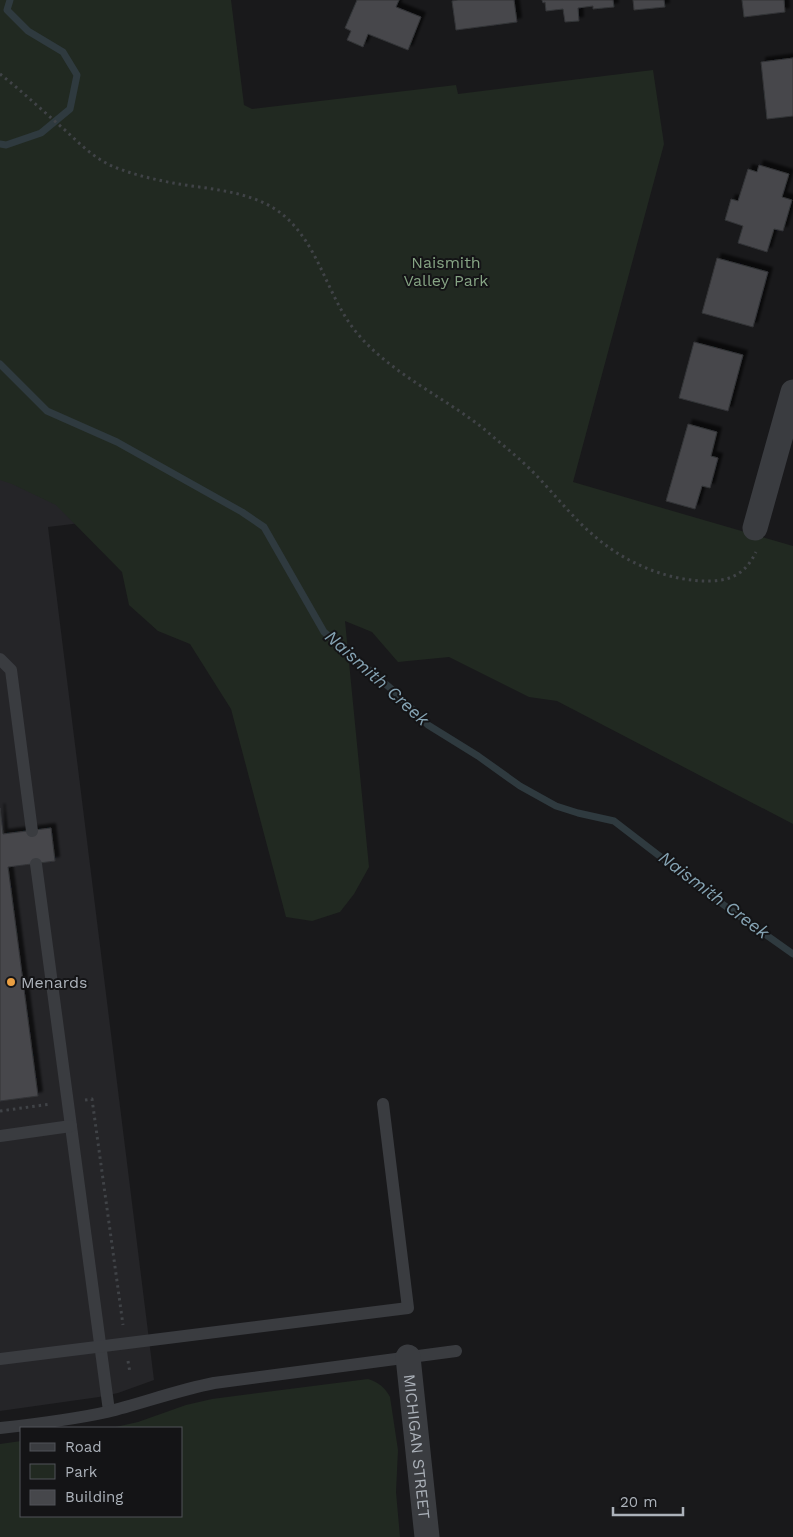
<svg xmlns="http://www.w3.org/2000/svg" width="793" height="1537" font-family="'Work Sans',sans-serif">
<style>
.built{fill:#252528}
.green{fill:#212921}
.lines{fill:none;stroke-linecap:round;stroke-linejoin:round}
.stream{stroke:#2f3a3f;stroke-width:7}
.building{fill:#46474b;stroke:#333437;filter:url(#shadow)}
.path{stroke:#404347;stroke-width:3;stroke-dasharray:2.5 4;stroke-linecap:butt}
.service{stroke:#3a3c40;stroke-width:12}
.minor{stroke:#3a3c40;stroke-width:25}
.poi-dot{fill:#ea9f42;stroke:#141416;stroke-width:2}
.labels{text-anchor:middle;stroke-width:4;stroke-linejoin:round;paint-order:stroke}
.park-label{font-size:16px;fill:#86a484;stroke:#141416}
.poi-label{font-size:16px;fill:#acb2ba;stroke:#141416;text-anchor:start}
.street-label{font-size:16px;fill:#acb2ba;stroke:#141416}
.water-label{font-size:18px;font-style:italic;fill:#85a3b3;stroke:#141416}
</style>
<defs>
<filter id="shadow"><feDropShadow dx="4.5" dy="-4.5" stdDeviation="1" flood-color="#0009"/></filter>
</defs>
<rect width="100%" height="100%" fill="#19191b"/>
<path class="built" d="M0 317 294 497 48 527 154 1380 118 1393 99 1397 0 1411Z"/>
<g class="green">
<path d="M0 0H231L244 105 252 109 456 85 458 94 653 70 664 144 573 482 793 546V824L557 701 529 697 449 657 398 662 372 632 345 621 369 867 354 894 340 912 312 921 286 917 231 709 190 644 158 631 129 605 122 572 56 505 12 484 0 480Z"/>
<path d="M368 1379C378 1382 385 1387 390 1397L398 1450 396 1492 400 1537H0V1444L21 1441V1516H181V1428H111L138 1422 186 1405 212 1399Z"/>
</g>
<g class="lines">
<g class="stream">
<path d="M0 144 6 145 41 133 70 109 77 75 63 52 28 31 7 10 10 0"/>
<path d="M0 364 47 411 117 442 242 512 264 527 324 632 395 692 428 725 478 756 520 786 556 806 578 813 614 821 714 898 793 954"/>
</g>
</g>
<g class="building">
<path d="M357 0H399L396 7 421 17 408 50 368 34 363 47 347 40 351 31 345 28Z"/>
<path d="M458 0H514L517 22 456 30 452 1Z"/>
<path d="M542 0H613L614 7 593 9V6L578 8 579 21 565 22 563 9 546 11 545 2 543 3Z"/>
<path d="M633 0H664L665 7 634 10Z"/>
<path d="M742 0H784L785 12 744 17Z"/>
<path d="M793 58V116L767 119 761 62Z"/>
<path d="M759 165 789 174 782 197 792 200 783 231 774 229 767 252 738 243 743 226 725 220 731 199 738 201 748 169 757 172Z"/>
<path d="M717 258 768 272 753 327 702 313Z"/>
<path d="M694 342 743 355 728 411 679 398Z"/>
<path d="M688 424 717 432 711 456 718 458 710 488 702 486 695 509 666 501Z"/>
<path d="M0 808 3 834 51 828 55 861 8 867 38 1096 0 1101Z"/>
</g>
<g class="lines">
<g class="path">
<path d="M0 74C23 92 44 112 66 131 80 144 94 158 112 166 131 174 152 179 173 183 206 189 245 190 275 209 319 238 325 295 357 333 390 373 444 397 484 429 500 443 517 456 532 471 552 491 570 515 592 534 623 562 668 582 711 581 734 580 746 572 756 552"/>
<path d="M85 1100 92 1099 123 1325"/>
<path d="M0 1111 51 1104"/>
<path d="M128 1361 130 1373"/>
</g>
<g class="service">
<path d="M0 659 11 670 32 831"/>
<path d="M36 864 109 1411"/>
<path d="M0 1136 71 1126"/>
<path d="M0 1359 408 1308 383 1104"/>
<path d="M0 1428C36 1424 71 1420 107 1412 143 1403 178 1390 214 1383L456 1351"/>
</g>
<g class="minor">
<path d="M755 528 793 392"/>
<path id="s1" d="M408 1357 427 1537"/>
</g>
</g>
<circle class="poi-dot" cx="11" cy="982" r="5"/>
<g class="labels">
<g class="park-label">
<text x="446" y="268">Naismith<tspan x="446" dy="18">Valley Park</tspan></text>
</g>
<g class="poi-label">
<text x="21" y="988">Menards</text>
</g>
<g class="street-label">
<text dy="6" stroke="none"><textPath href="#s1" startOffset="90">MICHIGAN STREET</textPath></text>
</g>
<g class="water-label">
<text transform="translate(377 678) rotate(42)" y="6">Naismith Creek</text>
<text transform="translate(714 895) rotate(37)" y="6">Naismith Creek</text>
</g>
</g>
<rect x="20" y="1427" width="162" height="90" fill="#141416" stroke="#515358"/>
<rect x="30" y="1443" width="25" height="8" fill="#3a3c40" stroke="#515358"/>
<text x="65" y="1452" font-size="15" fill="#acb2ba">Road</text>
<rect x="30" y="1464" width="25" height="15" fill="#212921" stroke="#515358"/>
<text x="65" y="1477" font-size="15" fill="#acb2ba">Park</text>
<rect x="30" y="1490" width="25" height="15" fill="#46474b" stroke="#515358"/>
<text x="65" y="1502" font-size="15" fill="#acb2ba">Building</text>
<path d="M613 1507v8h70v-8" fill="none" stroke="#acb2ba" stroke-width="2.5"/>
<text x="620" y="1507" font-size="15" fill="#acb2ba" stroke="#141416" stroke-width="4" paint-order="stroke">20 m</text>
</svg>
